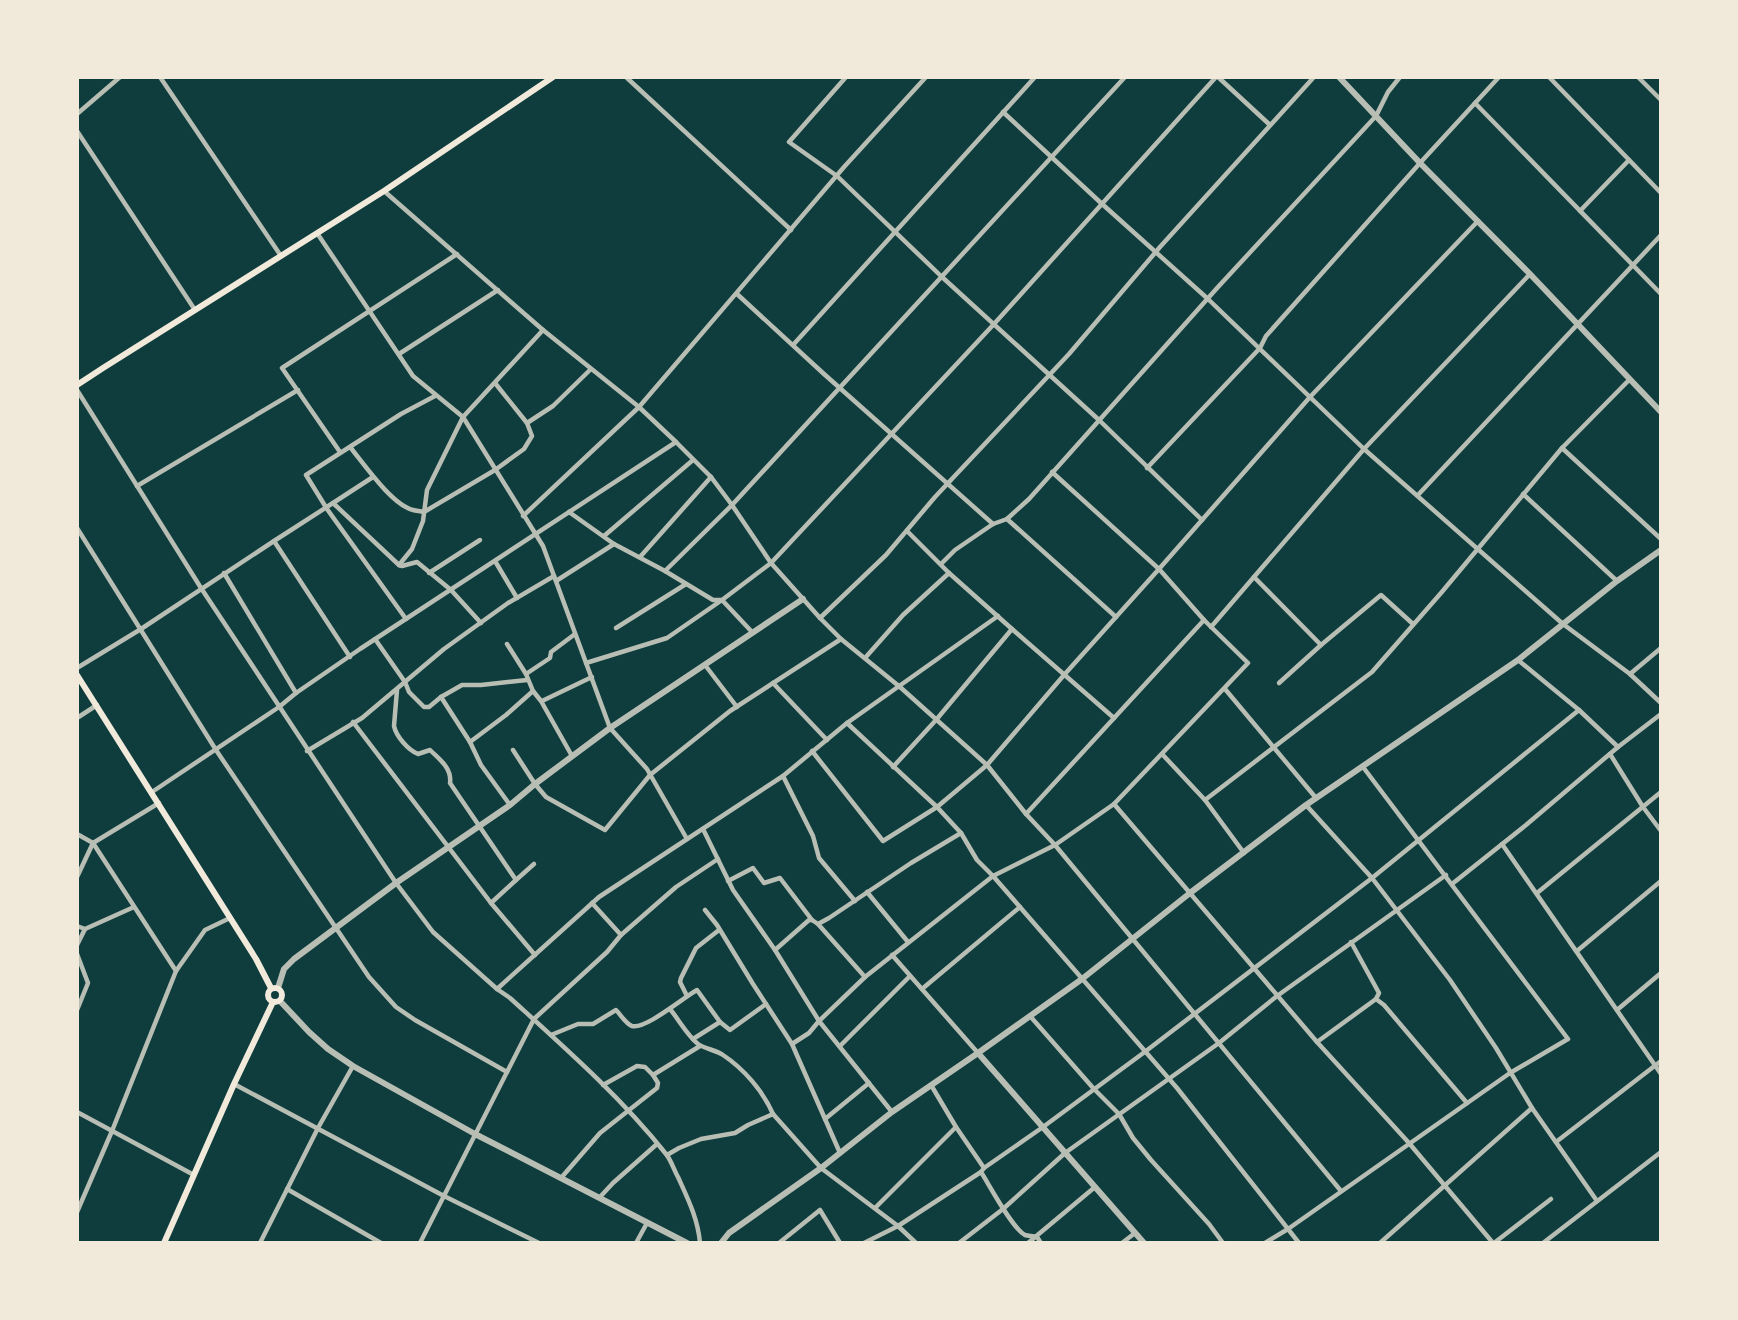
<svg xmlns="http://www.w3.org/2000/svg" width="1738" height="1320" font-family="Montserrat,sans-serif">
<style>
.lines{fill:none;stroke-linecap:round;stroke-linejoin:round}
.minor{stroke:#b8beb3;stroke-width:4.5}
.tertiary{stroke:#b8beb3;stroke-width:6}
.secondary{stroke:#f1e9da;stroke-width:6}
</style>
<rect width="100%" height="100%" fill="#0f3d3e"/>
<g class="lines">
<g class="minor">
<path d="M160 77 281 256"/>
<path d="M626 77 791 230"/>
<path d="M846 77 789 142 837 176 942 277 1099 420 1202 520 1159 569 1052 472"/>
<path d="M1218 77 1270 125"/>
<path d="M1549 77 1661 193"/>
<path d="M1638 77 1661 100"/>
<path d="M1475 103 1661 294"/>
<path d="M1003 112 1101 203 1208 299 1364 449 1563 624 1630 674 1661 703"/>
<path d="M77 114 120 77"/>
<path d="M77 131 195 310"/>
<path d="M384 191 543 330 639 407 676 442 711 477 732 505 771 563 820 618 841 639 900 687 987 765 1026 814 1055 845 1341 1191"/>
<path d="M1580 211 1629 160"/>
<path d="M317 233 413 376 463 417 543 546 610 728 647 769 687 839"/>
<path d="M737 294 824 374 993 524"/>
<path d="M793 345 1035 77"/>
<path d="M399 354 498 290"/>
<path d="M77 390 201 588 396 883 433 932 497 989 510 998C564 1047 620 1096 666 1154 671 1160 674 1170 678 1177 688 1199 698 1219 700 1243"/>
<path d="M527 423 553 406 591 369"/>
<path d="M350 447C364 464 392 505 413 510 416 511 420 511 424 512L495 470 524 449 532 436 527 423 495 383"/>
<path d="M1562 448 1661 539"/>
<path d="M340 452 282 368 457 254"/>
<path d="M1147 468 1260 348 1266 336 1420 163 1499 77"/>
<path d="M137 486 298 390"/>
<path d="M1523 494 1617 581"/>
<path d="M1418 495 1661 235"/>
<path d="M333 503 373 477"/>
<path d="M569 512 614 544 665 571 713 600H722L771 563 994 324 1216 77"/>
<path d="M523 516 639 407 844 167 926 77"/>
<path d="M1007 519 1116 617"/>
<path d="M1202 520 1310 397 1478 221"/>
<path d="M77 528 216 750 369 977 396 1007 415 1020 507 1072"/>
<path d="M907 531 949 573 1012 629"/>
<path d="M604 536 693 460"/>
<path d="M274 541 350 657"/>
<path d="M640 557 711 477"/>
<path d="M495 561 517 598"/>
<path d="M941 564 955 550 993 524 1007 519 1029 499 1218 287 1376 116 1388 92 1400 77"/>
<path d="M399 565 412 549 423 521 427 490 463 417 543 330"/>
<path d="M665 571 732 505 1125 77"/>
<path d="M224 573 296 693"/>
<path d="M429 573 480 540"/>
<path d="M1254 577 1321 645"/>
<path d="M556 581 614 544"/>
<path d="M820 618 886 555 935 497 1069 354 1160 247 1314 77"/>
<path d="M406 619 327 509 306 475 401 414 435 396"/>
<path d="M1211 627 1364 449 1530 274"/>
<path d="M616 628 686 584"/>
<path d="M375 639 405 682 409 692 424 707H429L441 697"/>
<path d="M507 644 526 674 533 691 541 701 572 756"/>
<path d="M865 658 903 615 949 573"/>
<path d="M1518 660 1579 710 1618 747"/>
<path d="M586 663 667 638 722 600 752 632"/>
<path d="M705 665 737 707"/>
<path d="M77 668 141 629 274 541 333 503 399 565 402 566 417 562 451 590 481 623"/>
<path d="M526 674 550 658 551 652 575 634"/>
<path d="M1630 674 1661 648"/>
<path d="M773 683 827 740"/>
<path d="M1279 683 1321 645 1381 595 1413 624"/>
<path d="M1225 689 1316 798"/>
<path d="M397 690 394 726C396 736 408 750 418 754L430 750C440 760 452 768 450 783L516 880 491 903"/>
<path d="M542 701 592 677"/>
<path d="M77 718 97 705"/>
<path d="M353 722 491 903 535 955"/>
<path d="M847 723 937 807 961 833 977 860 993 876 1177 1088 1299 1243"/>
<path d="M470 742 506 715 533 691"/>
<path d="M513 750 535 784 546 797 605 830 650 775 730 711 841 639"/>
<path d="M307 751 362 718 444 649 508 603 554 576"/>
<path d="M1162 754 1205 800 1244 853"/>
<path d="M1610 754 1643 807 1661 831"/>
<path d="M893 767 936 720 1012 629 1114 718"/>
<path d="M783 776 813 836 819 858 855 901"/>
<path d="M152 792 279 707 296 693 360 649 676 442"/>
<path d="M1205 800 1372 672 1441 593 1562 448 1629 380"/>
<path d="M1114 804 1317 1042 1409 1143 1493 1243"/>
<path d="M510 805 481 765 470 742 441 697 462 685H481L527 680"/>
<path d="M1306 805 1372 878 1450 980 1496 1048 1532 1108 1597 1201"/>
<path d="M1026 814 1204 620"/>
<path d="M703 829 733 890 775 950 809 920H812L818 924 829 918 911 863 961 833"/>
<path d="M77 834 93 843 176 971"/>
<path d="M1502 844 1661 1074"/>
<path d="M77 877 93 843 159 803"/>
<path d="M516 880 534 864"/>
<path d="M728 881 753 868 764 883 780 878 812 920"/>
<path d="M1452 884 1526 825 1618 747 1661 714"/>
<path d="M867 892 908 942"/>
<path d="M1537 893 1661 792"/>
<path d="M592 903 621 935"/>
<path d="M705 910 717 925 753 984 792 1044 840 1153"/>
<path d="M818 924 865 977"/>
<path d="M77 926 85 929"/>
<path d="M1351 942 1379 993 1376 999 1384 1005 1467 1103"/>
<path d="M77 945 85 929 134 907"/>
<path d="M775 950 819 1021 892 1112"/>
<path d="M1577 951 1661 881"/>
<path d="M77 954 88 983 77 1010"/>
<path d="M892 955 978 1053"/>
<path d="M497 989 599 897 783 776 847 723 998 616"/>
<path d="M922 989 1020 907"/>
<path d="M687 996 680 982 681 978 696 948 719 930"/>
<path d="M670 1009C679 1020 687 1035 698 1044 705 1049 716 1050 723 1055 744 1069 763 1091 773 1114L821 1168 898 1226 916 1243"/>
<path d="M1617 1010 1661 973"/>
<path d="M1030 1016 1094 1089 1119 1114 1133 1138 1151 1160 1209 1224 1223 1243"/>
<path d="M551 1035 578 1024H593L616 1010C621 1015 626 1024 632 1026 645 1030 684 997 697 990L720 1022"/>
<path d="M693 1039 720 1022 730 1030 766 1004"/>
<path d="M1317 1042 1376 999"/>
<path d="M792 1044 809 1033 819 1021 865 977 993 876 1055 845 1114 804 1248 663 1204 620 1159 569 1064 675 987 765 937 807 883 841 812 751"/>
<path d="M840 1046 910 976"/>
<path d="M234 1084 444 1196 539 1243"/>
<path d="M603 1085 637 1066 645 1067 653 1075 700 1046"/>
<path d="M931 1085 956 1127 984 1168"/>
<path d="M77 1112 194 1175"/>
<path d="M825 1119 869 1083"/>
<path d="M1556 1142 1661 1061"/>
<path d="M667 1155 679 1148 701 1139 735 1133 748 1125 773 1114"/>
<path d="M981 1172C990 1186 1012 1228 1025 1235 1028 1236 1033 1236 1037 1237L1041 1243"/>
<path d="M561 1178 600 1133 657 1088 658 1083 653 1075"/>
<path d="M287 1189 381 1243"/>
<path d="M600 1197 613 1183 657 1144"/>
<path d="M875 1208 956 1127"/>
<path d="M77 1212 112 1131 176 971 205 930 230 918"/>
<path d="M260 1243 318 1128 353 1066"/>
<path d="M420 1243 534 1019 607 952 621 935 676 887 718 859"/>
<path d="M636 1243 647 1223"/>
<path d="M779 1243 820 1210 840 1243"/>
<path d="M864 1243 898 1226 981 1172 984 1168 1043 1127 1146 1051 1372 878 1579 710"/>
<path d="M959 1243 1003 1209 1065 1153 1219 1043 1277 996 1446 875"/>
<path d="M1028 1243 1095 1187"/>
<path d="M1122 1243 1135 1233"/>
<path d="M1265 1243 1288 1229 1510 1073 1568 1039 1363 767"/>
<path d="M1380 1243 1532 1108"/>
<path d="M1494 1243 1551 1199"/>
<path d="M1543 1243 1661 1152"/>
</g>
<g class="tertiary">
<path d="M1339 77 1420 163 1530 274 1661 412"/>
<path d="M278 988 284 969 294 959 396 883 510 805 535 784 610 728 803 599"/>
<path d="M280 1001 309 1032 328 1049 353 1066 475 1134 687 1243"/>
<path d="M978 1053 1144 1243"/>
<path d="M721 1243 729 1233 821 1168 892 1112 978 1053 1082 979 1190 893 1306 805 1518 660 1617 581 1661 550"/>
</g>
<g class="secondary">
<path d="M77 385 103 368 384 191 553 77"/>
<path d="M77 675 256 959 271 988"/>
<circle cx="275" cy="995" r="7"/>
<path d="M164 1243 234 1084 273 1002"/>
</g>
</g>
<rect width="1738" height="1320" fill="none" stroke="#f1e9da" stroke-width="158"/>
</svg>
